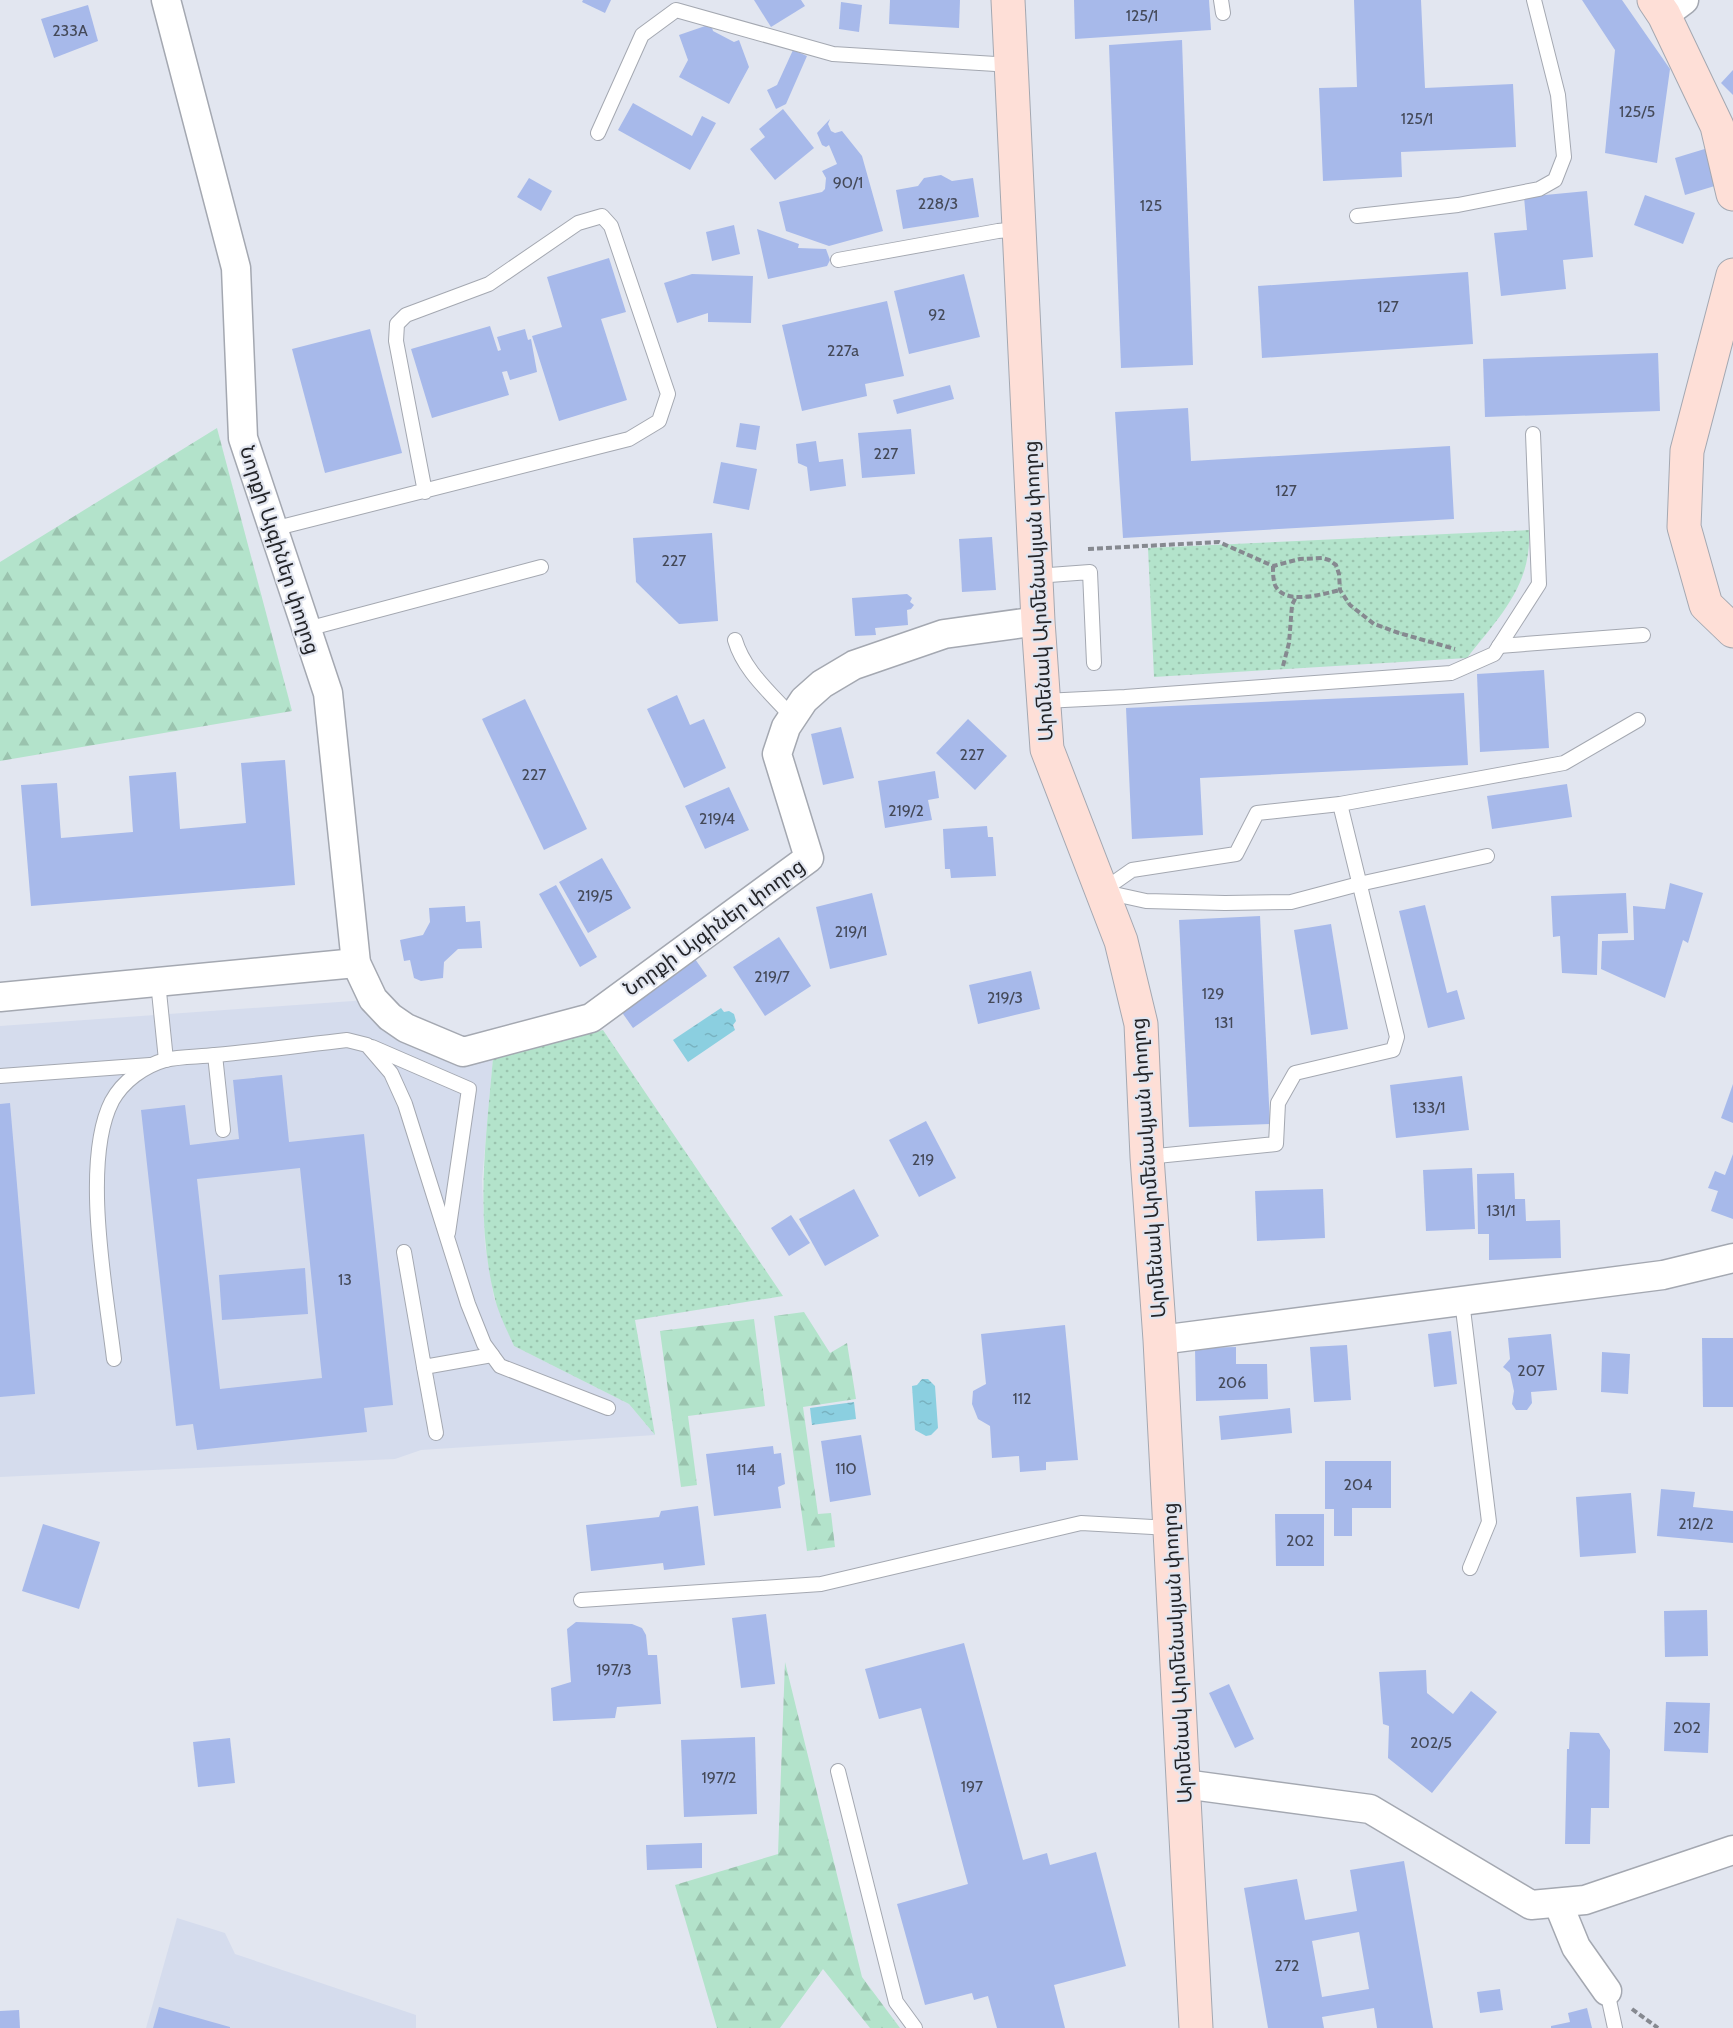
<svg xmlns="http://www.w3.org/2000/svg" width="1733" height="2028" font-family="Cabin,'Noto Sans Armenian',sans-serif">
<style>
.built{fill:#d5dced}
.forest{fill:url(#forest-firs)}
.park{fill:url(#park-dots)}
.water{fill:url(#water-ripples)}
.building{fill:#a7b9ea;fill-rule:evenodd}
.lines{fill:none;stroke-linecap:round;stroke-linejoin:round}
.lane-casing{stroke:#a4a8b1;stroke-width:16}
.street-casing{stroke:#a4a8b1;stroke-width:31}
.secondary-casing{stroke:#a4a8b1;stroke-width:35}
.path{stroke:#868990;stroke-width:4;stroke-dasharray:6 3;stroke-linecap:butt}
.lane{stroke:#fff;stroke-width:14}
.street{stroke:#fff;stroke-width:28}
.secondary{stroke:#fedfd7;stroke-width:33}
.labels{text-anchor:middle;stroke-width:4.5;stroke-linejoin:round;paint-order:stroke}
.number-label{font-size:16px;fill:#444958}
.street-label{font-size:20px;fill:#232428;stroke:#e2e6f0}
</style>
<defs>
<pattern id="forest-firs" width="22" height="20" patternUnits="userSpaceOnUse" patternTransform="scale(1.5)"><rect width="22" height="20" fill="#b3e3cb"/><path d="M5 1l3.5 6h-7zM16 11l3.5 6h-7z" fill="#9ac3ae"/></pattern>
<pattern id="park-dots" width="8" height="8" patternUnits="userSpaceOnUse" patternTransform="scale(1.5)"><rect width="8" height="8" fill="#b3e3cb"/><path d="M2 2h.1M6 6h.1" fill="none" stroke="#9ac3ae" stroke-width="1.8" stroke-linecap="round"/></pattern>
<pattern id="water-ripples" width="26" height="14" patternUnits="userSpaceOnUse" patternTransform="scale(1.5)"><rect width="26" height="14" fill="#8bcfe0"/><path d="M2 4q2-2 4 0t4 0M15 11q2-2 4 0t4 0" fill="none" stroke="#78b2c0"/></pattern>
</defs>
<rect width="100%" height="100%" fill="#e2e6f0"/>
<g class="built">
<path d="M367 1000 493 1058 482 1180 485 1245 494 1298 514 1346 629 1404 655 1435 421 1450 395 1459 0 1477V1026Z"/>
<path d="M177 1918 225 1933 235 1954 416 2015V2028H146Z"/>
</g>
<g class="forest">
<path d="M217 428 292 711 0 761V562Z"/>
<path d="M804 1312 830 1353 847 1343 856 1399 803 1407 818 1514 831 1513 835 1547 807 1551 774 1316Z"/>
<path d="M754 1319 765 1406 688 1416 697 1485 681 1487 660 1331Z"/>
<path d="M785 1662 862 1977 900 2028H870L823 1969 780 2028H717L675 1885 778 1854Z"/>
</g>
<g class="park">
<path d="M1529 530C1532 586 1499 617 1467 658L1154 677 1148 548Z"/>
<path d="M603 1030 783 1296 635 1320 655 1435 629 1404 514 1346C507 1330 498 1313 494 1295 475 1216 486 1138 493 1058Z"/>
</g>
<g class="water">
<path d="M721 1008 724 1012 729 1011 734 1014 736 1021 733 1025 735 1030 688 1062 673 1040Z"/>
<path d="M922 1379H928L935 1386 938 1428 931 1435 926 1436 915 1430 912 1386 917 1385Z"/>
<path d="M854 1402 856 1419 812 1425 810 1408Z"/>
</g>
<g class="building">
<path d="M583 0H611L605 13 582 2Z"/>
<path d="M754 0H801L805 6 771 27Z"/>
<path d="M890 0H960L959 28 889 24Z"/>
<path d="M1074 0H1209L1211 30 1075 39Z"/>
<path d="M1354 0H1421L1425 88 1513 84 1516 147 1401 152 1402 177 1323 181 1319 88 1357 87Z"/>
<path d="M1582 0H1622L1670 69 1657 163 1605 153 1615 50Z"/>
<path d="M841 2 862 5 859 32 839 29Z"/>
<path d="M88 5 98 41 54 58 41 19Z"/>
<path d="M711 24 713 31 734 42 739 40 749 67 729 104 679 77 688 60 679 35Z"/>
<path d="M1182 40 1193 365 1121 368 1109 45Z"/>
<path d="M793 50 807 56 786 104 776 109 767 90 777 85Z"/>
<path d="M1733 70V95L1721 83Z"/>
<path d="M633 103 692 136 702 116 716 123 690 170 618 130Z"/>
<path d="M783 109 814 148 775 180 750 149 765 137 759 129Z"/>
<path d="M830 119 828 124 831 131 835 133 842 131 862 156 883 231 829 246 786 231 779 202 822 192 825 189 826 178 822 171 837 164 829 145 826 147 822 145 817 133Z"/>
<path d="M1708 148 1718 185 1685 195 1675 158Z"/>
<path d="M941 175 952 181 973 178 979 217 903 229 896 190 918 186 924 178Z"/>
<path d="M529 178 552 191 541 211 517 197Z"/>
<path d="M1587 191 1593 257 1563 260 1566 289 1501 296 1494 233 1527 230 1524 197Z"/>
<path d="M1645 195 1695 213 1683 244 1634 225Z"/>
<path d="M734 225 740 254 712 261 706 232Z"/>
<path d="M757 229 799 244 798 248 826 249 830 260 827 266 768 279Z"/>
<path d="M609 258 626 312 601 319 627 400 559 421 532 336 562 327 547 277Z"/>
<path d="M1468 272 1473 344 1262 358 1258 286Z"/>
<path d="M692 274 753 276 751 323 708 322V313L677 323 664 283Z"/>
<path d="M964 274 980 337 909 354 894 291Z"/>
<path d="M887 301 904 376 865 384 867 396 802 411 782 325Z"/>
<path d="M490 326 498 351 501 350 497 337 525 329 528 340 531 339 537 372 510 380 507 371 502 372 509 395 432 418 411 349Z"/>
<path d="M370 329 402 453 325 473 292 349Z"/>
<path d="M1658 353 1660 411 1485 417 1483 359Z"/>
<path d="M950 385 954 399 897 414 893 400Z"/>
<path d="M1188 408 1191 461 1450 446 1454 519 1123 538 1115 412Z"/>
<path d="M740 423 760 426 756 450 736 447Z"/>
<path d="M911 429 915 474 862 478 858 433Z"/>
<path d="M816 441 819 462 843 459 846 486 810 491 807 467 798 463 796 444Z"/>
<path d="M721 462 757 469 749 510 713 503Z"/>
<path d="M712 533 718 621 679 624 636 582 633 538Z"/>
<path d="M992 537 996 590 962 592 959 539Z"/>
<path d="M907 594 912 598 910 602 914 605 911 609 907 610 908 625 875 628 876 635 855 636 852 598Z"/>
<path d="M1544 670 1549 748 1480 752 1477 674Z"/>
<path d="M1464 693 1468 765 1200 778 1203 835 1132 839 1126 708Z"/>
<path d="M677 695 690 725 704 719 726 768 684 788 647 709Z"/>
<path d="M525 699 587 829 544 850 482 719Z"/>
<path d="M968 719 1007 756 975 790 936 753Z"/>
<path d="M841 727 854 778 823 785 811 734Z"/>
<path d="M285 760 295 885 31 906 21 785 57 783 61 838 133 832 129 776 176 772 180 829 246 823 241 763Z"/>
<path d="M935 771 939 798 928 800 932 820 885 828 878 781Z"/>
<path d="M1567 784 1572 817 1492 829 1487 796Z"/>
<path d="M729 787 749 830 705 849 685 806Z"/>
<path d="M987 826 988 837H993L996 876 951 878 950 869H945L943 829Z"/>
<path d="M602 858 631 908 588 933 559 882Z"/>
<path d="M1670 883 1703 893 1688 943 1683 940 1665 998 1601 969 1602 941 1634 940 1633 906 1665 909Z"/>
<path d="M556 885 597 957 580 967 539 894Z"/>
<path d="M872 893 887 955 830 969 816 907Z"/>
<path d="M1626 893 1628 933 1598 934 1597 975 1562 973 1560 936 1553 937 1551 896Z"/>
<path d="M1425 905 1447 993 1457 990 1465 1019 1428 1028 1399 911Z"/>
<path d="M465 906 466 922 480 921 482 948 458 949 444 962 443 978 421 981 414 978 410 960 404 961 400 940 423 935 430 922 429 908Z"/>
<path d="M1260 916 1270 1124 1189 1127 1179 920Z"/>
<path d="M1331 924 1348 1029 1311 1035 1294 930Z"/>
<path d="M779 937 811 986 765 1016 733 967Z"/>
<path d="M695 959 707 976 633 1028 621 1011Z"/>
<path d="M1031 971 1040 1009 978 1024 969 985Z"/>
<path d="M282 1075 289 1142 364 1134 393 1405 364 1408 367 1432 197 1450 193 1424 176 1426 141 1110 185 1105 190 1145 239 1139 233 1080ZM300 1168 322 1378 220 1389 197 1179Z"/>
<path d="M1462 1076 1469 1130 1396 1138 1390 1085Z"/>
<path d="M1733 1084V1123L1721 1118Z"/>
<path d="M10 1103 35 1394 0 1397V1104Z"/>
<path d="M926 1121 956 1178 919 1197 889 1140Z"/>
<path d="M1733 1154V1219L1711 1211 1718 1191 1708 1188 1715 1171 1725 1175Z"/>
<path d="M1472 1168 1475 1229 1426 1231 1423 1170Z"/>
<path d="M1514 1173 1515 1199H1525L1526 1221 1560 1220 1561 1258 1489 1260V1234H1478L1477 1174Z"/>
<path d="M854 1189 879 1236 825 1266 799 1219Z"/>
<path d="M1323 1189 1325 1238 1257 1241 1255 1191Z"/>
<path d="M791 1215 810 1243 789 1256 771 1228Z"/>
<path d="M305 1268 308 1314 222 1320 219 1275Z"/>
<path d="M1065 1325 1078 1460 1046 1462V1470L1020 1472 1019 1456 992 1458 990 1426 978 1419 972 1404 973 1391 986 1384 981 1334Z"/>
<path d="M1451 1331 1457 1384 1434 1387 1428 1334Z"/>
<path d="M1551 1334 1557 1390 1531 1392 1532 1403 1527 1410H1516L1512 1404 1514 1391 1510 1373 1503 1367 1510 1359 1508 1338Z"/>
<path d="M1702 1338H1733V1407H1703Z"/>
<path d="M1347 1345 1351 1400 1314 1402 1310 1347Z"/>
<path d="M1236 1347V1364H1267L1268 1399 1196 1401 1195 1348Z"/>
<path d="M1602 1352 1630 1354 1628 1394 1601 1392Z"/>
<path d="M1290 1408 1292 1433 1221 1440 1219 1416Z"/>
<path d="M861 1435 871 1495 830 1502 821 1441Z"/>
<path d="M773 1446 774 1454 781 1453 785 1484 778 1487 781 1508 714 1516 706 1454Z"/>
<path d="M1325 1461H1391V1508H1352V1536H1334V1509H1325Z"/>
<path d="M1661 1489 1695 1492 1693 1507 1733 1511V1543L1657 1536Z"/>
<path d="M1631 1493 1636 1553 1580 1557 1576 1497Z"/>
<path d="M698 1506 705 1565 664 1570 663 1563 591 1571 586 1525 659 1517 661 1511Z"/>
<path d="M1275 1514H1324V1566H1276Z"/>
<path d="M43 1524 100 1542 79 1609 22 1591Z"/>
<path d="M1707 1610 1708 1656 1665 1657 1664 1611Z"/>
<path d="M766 1614 775 1684 741 1688 732 1618Z"/>
<path d="M576 1622 632 1624 642 1628 646 1635 648 1655H657L661 1704 617 1707 615 1718 553 1721 551 1688 571 1682 567 1629Z"/>
<path d="M964 1643 1023 1860 1047 1853 1050 1865 1096 1852 1126 1966 1054 1985 1065 2028H997L988 1996 974 2000 972 1993 925 2005 897 1904 968 1884 921 1708 879 1719 865 1669Z"/>
<path d="M1426 1670 1427 1693 1453 1714 1471 1691 1497 1712 1432 1793 1388 1758 1389 1726 1383 1724 1379 1672Z"/>
<path d="M1229 1684 1254 1739 1235 1748 1209 1693Z"/>
<path d="M1666 1702 1710 1703 1708 1753 1664 1751Z"/>
<path d="M1570 1732 1599 1733 1610 1750 1609 1808H1591L1590 1844H1565L1567 1749H1569Z"/>
<path d="M755 1737 757 1814 684 1817 681 1740Z"/>
<path d="M230 1738 235 1783 198 1787 193 1742Z"/>
<path d="M702 1843V1868L647 1870 646 1845Z"/>
<path d="M1404 1861 1433 2028H1377L1374 2008 1322 2017 1324 2028H1268L1244 1888 1297 1879 1305 1920 1357 1911 1350 1870ZM1359 1932 1369 1989 1322 1997 1312 1941Z"/>
<path d="M1500 1989 1503 2010 1480 2013 1477 1992Z"/>
<path d="M159 2007 230 2027V2028H153Z"/>
<path d="M1587 2008 1592 2028H1551V2026L1570 2022 1568 2013Z"/>
<path d="M19 2010 20 2028H0V2011Z"/>
</g>
<g class="lines">
<defs>
<g id="lane">
<path d="M1221 0 1223 13"/>
<path d="M598 133 642 35 676 10 833 54 1012 65"/>
<path d="M1357 216 1458 205 1539 189 1555 180 1564 157 1558 95 1534 0"/>
<path d="M838 260 998 231 1019 229"/>
<path d="M273 529 629 439 659 421 668 394 611 226 602 216 578 223 489 284 406 315 397 324 396 341 425 492"/>
<path d="M1036 576 1090 572 1094 663"/>
<path d="M307 629 541 567"/>
<path d="M735 640C744 671 771 693 792 717"/>
<path d="M1499 646 1643 635"/>
<path d="M1044 701 1125 697 1451 673 1494 654 1539 584 1533 434"/>
<path d="M1102 891 1132 870 1236 854 1257 813 1340 804 1564 763 1638 720"/>
<path d="M1105 892 1146 901 1225 903 1291 902 1359 884 1487 856"/>
<path d="M158 982 166 1060"/>
<path d="M372 1047 469 1089 448 1233"/>
<path d="M215 1055 223 1130"/>
<path d="M0 1076 150 1065"/>
<path d="M1147 1157 1276 1144 1278 1103 1295 1073 1393 1050 1397 1037 1340 804"/>
<path d="M404 1252 424 1367 492 1355"/>
<path d="M1462 1301 1489 1522 1470 1568"/>
<path d="M114 1359C106 1292 81 1161 112 1101 123 1081 144 1066 165 1060 181 1056 199 1057 215 1055 259 1051 303 1045 347 1040L367 1045 391 1073 405 1104 468 1304 484 1344 500 1366 608 1408"/>
<path d="M424 1367 436 1433"/>
<path d="M581 1600 821 1584 1081 1523 1170 1528"/>
<path d="M838 1771 896 2002 915 2028"/>
<path d="M1607 1991 1615 2028"/>
</g>
<g id="street">
<path d="M166 0 236 268 243 438 328 693 356 963 373 999 390 1017 406 1028 463 1052 591 1018 809 858 777 754 786 727 804 700 822 684 854 665 944 634 1038 621"/>
<path d="M1664 15 1684 0"/>
<path d="M0 997 356 963"/>
<path d="M1160 1340 1663 1275 1733 1258"/>
<path d="M1184 1784 1370 1809 1531 1905 1585 1900 1733 1850"/>
<path d="M1558 1903 1576 1947 1607 1991"/>
</g>
<g id="secondary">
<path d="M1008 0 1038 621 1047 749 1121 941 1141 1024 1147 1157 1160 1340 1196 2028"/>
<path d="M1654 0 1664 15 1717 126 1733 194"/>
<path d="M1733 275 1687 451 1684 527 1706 605 1733 631"/>
</g>
</defs>
<use href="#lane" class="lane-casing"/>
<use href="#street" class="street-casing"/>
<use href="#secondary" class="secondary-casing"/>
<g class="path">
<path d="M1088 549 1219 542 1273 566 1300 559 1322 558 1329 560 1336 565 1339 574 1340 590 1350 605 1374 624 1399 633 1455 649"/>
<path d="M1273 566C1273 572 1273 580 1275 585 1284 606 1323 594 1340 590"/>
<path d="M1283 666 1289 643 1292 605 1296 597"/>
<path d="M1632 2009 1658 2028"/>
</g>
<use href="#lane" class="lane"/>
<use href="#street" class="street"/>
<use href="#secondary" class="secondary"/>
</g>
<g class="labels">
<g class="number-label">
<text x="1142" y="21">125/1</text>
<text x="70" y="36">233A</text>
<text x="1637" y="117">125/5</text>
<text x="1417" y="124">125/1</text>
<text x="848" y="188">90/1</text>
<text x="938" y="209">228/3</text>
<text x="1151" y="211">125</text>
<text x="1388" y="312">127</text>
<text x="937" y="320">92</text>
<text x="843" y="356">227a</text>
<text x="886" y="459">227</text>
<text x="1286" y="496">127</text>
<text x="674" y="566">227</text>
<text x="972" y="760">227</text>
<text x="534" y="780">227</text>
<text x="906" y="816">219/2</text>
<text x="717" y="824">219/4</text>
<text x="595" y="901">219/5</text>
<text x="851" y="937">219/1</text>
<text x="772" y="982">219/7</text>
<text x="1213" y="999">129</text>
<text x="1005" y="1003">219/3</text>
<text x="1224" y="1028">131</text>
<text x="1429" y="1113">133/1</text>
<text x="923" y="1165">219</text>
<text x="1501" y="1216">131/1</text>
<text x="345" y="1285">13</text>
<text x="1531" y="1376">207</text>
<text x="1232" y="1388">206</text>
<text x="1022" y="1404">112</text>
<text x="846" y="1474">110</text>
<text x="746" y="1475">114</text>
<text x="1358" y="1490">204</text>
<text x="1696" y="1529">212/2</text>
<text x="1300" y="1546">202</text>
<text x="614" y="1675">197/3</text>
<text x="1687" y="1733">202</text>
<text x="1431" y="1748">202/5</text>
<text x="719" y="1783">197/2</text>
<text x="972" y="1792">197</text>
<text x="1287" y="1971">272</text>
</g>
<g class="street-label">
<text transform="translate(280 550) rotate(72)" y="7">Նորքի Այգիներ փողոց</text>
<text transform="translate(1038 591) rotate(-93)" y="7">Արմենակ Արմենակյան փողոց</text>
<text transform="translate(714 927) rotate(-36)" y="7">Նորքի Այգիներ փողոց</text>
<text transform="translate(1148 1168) rotate(-94)" y="7">Արմենակ Արմենակյան փողոց</text>
<text transform="translate(1177 1653) rotate(-93)" y="7">Արմենակ Արմենակյան փողոց</text>
</g>
</g>
</svg>
